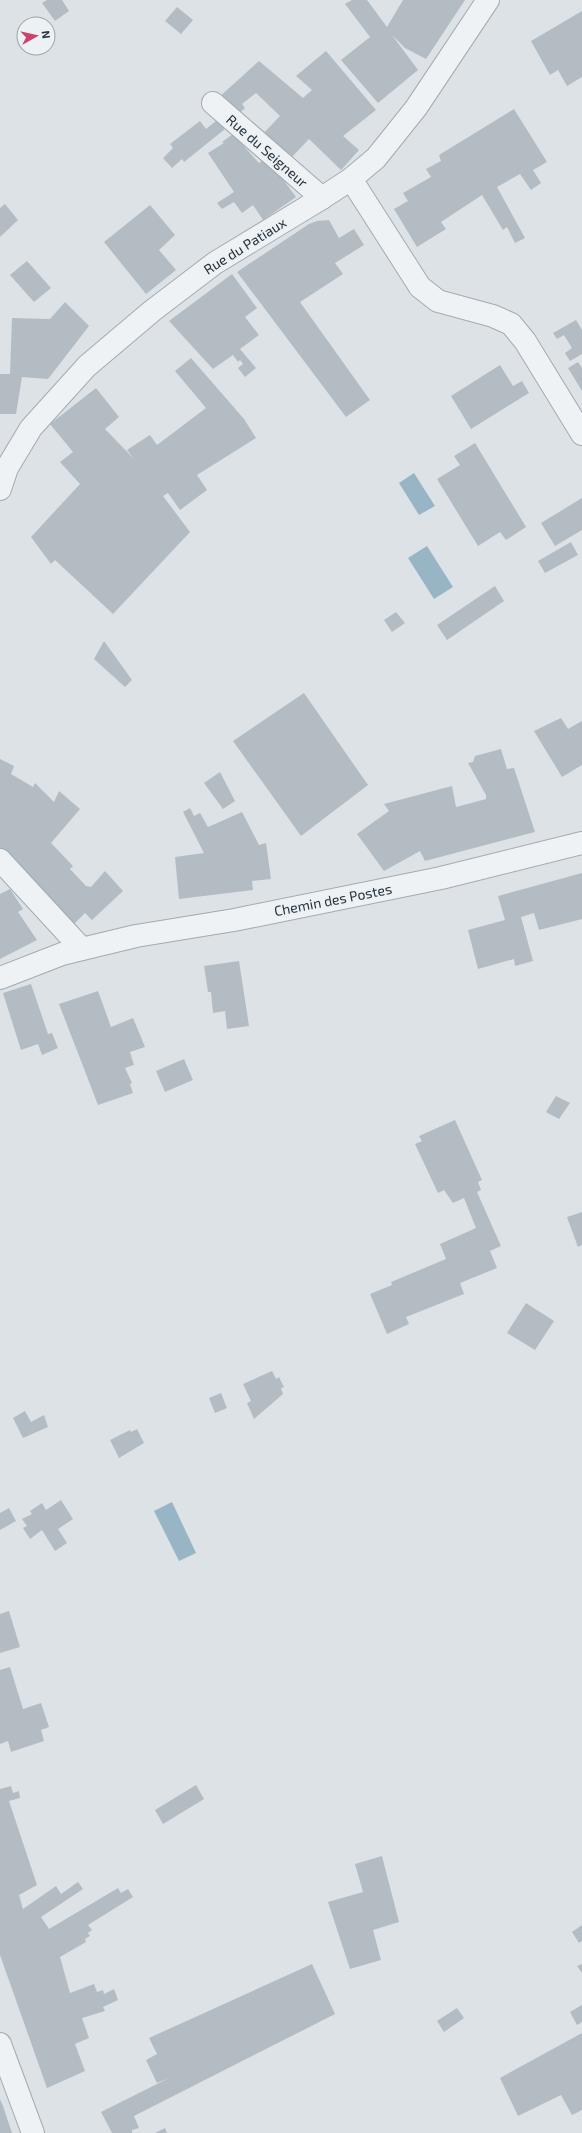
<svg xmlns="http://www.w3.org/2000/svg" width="582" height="2133" font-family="'Exo 2',sans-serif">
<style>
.water{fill:#98b5c6}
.building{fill:#b4bcc3}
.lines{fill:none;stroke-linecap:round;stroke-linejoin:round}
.street-casing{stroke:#a3aab1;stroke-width:24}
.street{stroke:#eff2f5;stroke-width:22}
.labels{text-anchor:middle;stroke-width:4;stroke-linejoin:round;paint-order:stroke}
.street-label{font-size:14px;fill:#27323d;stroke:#ecf1f4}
</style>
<rect width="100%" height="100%" fill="#dde2e7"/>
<g class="water">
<path d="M414 473 435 506 419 515 399 483Z"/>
<path d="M427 546 453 587 434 599 408 558Z"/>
<path d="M172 1502 196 1553 179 1561 154 1511Z"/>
</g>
<g class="building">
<path d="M47 0H62L69 11 55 21 42 3Z"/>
<path d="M352 0H367L387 27 403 0H465L426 59 405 48 392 35 418 70 378 103 341 60 370 37 345 4Z"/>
<path d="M177 7 193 20 181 34 165 21Z"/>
<path d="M582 11V77L567 86 558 70 550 75 531 41Z"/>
<path d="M326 51 376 110 343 136 359 150 341 170 309 139 289 160 259 138 280 116 256 93 242 104 245 108 235 117 217 99 259 61 303 98 312 90 296 76Z"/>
<path d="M514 109 547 162 533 170 541 183 531 190 520 174 497 187 525 238 515 243 507 227 503 230 482 195 441 222 446 229 417 247 394 209 408 201 403 193 431 177 426 169 441 161 439 155Z"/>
<path d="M200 121 206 129 216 121 225 129 184 162 182 159 172 168 163 158 173 148 170 144Z"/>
<path d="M233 134 259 163 264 159 274 167 296 197 263 220 253 205 242 213 234 202 222 209 217 203 234 192 208 153 224 143 222 142Z"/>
<path d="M5 204 18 220 0 237V208Z"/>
<path d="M150 205 175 235 159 250 176 270 146 294 104 242Z"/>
<path d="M329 220 339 238 354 229 364 245 335 263 343 274 300 302 370 400 346 417 237 272 309 224 317 221Z"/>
<path d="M27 261 51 288 34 302 10 275Z"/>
<path d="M232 274 257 308 245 317 259 335 240 349 256 368 245 377 238 368 243 364 240 360 238 362 233 355 213 369 169 321Z"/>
<path d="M65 302 89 326 48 379 22 377 16 414H0V374H10L12 318 50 319Z"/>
<path d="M576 320 582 330V354L570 361 565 353 572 348 564 335 557 339 553 333Z"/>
<path d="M191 358 244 419 256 438 197 475 207 490 180 510 168 493 163 496 190 532 113 614 55 560 51 564 31 537 80 484 60 462 73 452 50 424 96 388 119 417 105 429 134 459 127 450 136 444 150 435 157 445 206 408 175 371Z"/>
<path d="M578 362 582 368V391L568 368Z"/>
<path d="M500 365 513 386 522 381 529 393 471 429 451 396Z"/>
<path d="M475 443 526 527 506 540 500 532 478 546 437 479 460 465 454 456Z"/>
<path d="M582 498V530L555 546 541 523Z"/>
<path d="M571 542 578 555 545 573 538 561Z"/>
<path d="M495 586 504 601 447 640 437 625Z"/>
<path d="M396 612 405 623 392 632 384 620Z"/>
<path d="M104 641 132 680 125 687 94 659Z"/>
<path d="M304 693 368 785 301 836 233 741Z"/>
<path d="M561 718 568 729 582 721V765L562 777 534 731Z"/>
<path d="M501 749 507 769 514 768 535 832 425 861 420 851 384 871 357 834 389 811 384 804 452 786 456 807 486 799V795L468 763 473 762 475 756Z"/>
<path d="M0 759 14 766 11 774 33 787 35 783 54 802 59 791 80 809 51 843 73 866 70 869 86 886 91 887 105 871 123 891 92 920 85 913 72 926 0 850Z"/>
<path d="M220 772 235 801 223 809 204 783Z"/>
<path d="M190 808 194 816 200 813 208 827 242 812 259 845 266 843 271 879 252 881 253 890 179 899 175 857 204 853 183 812Z"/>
<path d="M582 873V919L539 930 534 913 521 917 533 961 515 966 514 959 478 969 468 930 505 920 498 896Z"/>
<path d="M10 889 23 909 18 912 37 940 0 959V894Z"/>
<path d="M239 961 249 1026 227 1029 225 1011 213 1013 211 992H208L204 966Z"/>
<path d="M31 984 48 1034 52 1033 58 1048 42 1055 38 1044 21 1050 3 993Z"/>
<path d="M98 991 111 1027 133 1018 145 1047 130 1052 134 1065 125 1068 132 1083 130 1084 133 1093 98 1105 59 1004Z"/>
<path d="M184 1059 193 1080 165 1092 156 1071Z"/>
<path d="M556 1096 570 1103 559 1119 546 1112Z"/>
<path d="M455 1120 482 1180 478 1182 481 1190 477 1192 501 1246 490 1251 497 1268 460 1283 464 1294 406 1317 409 1324 387 1334 370 1294 392 1285 391 1282 446 1259 440 1244 476 1228 464 1198 453 1203 444 1190 438 1193 415 1144 422 1141 419 1136Z"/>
<path d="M582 1212V1245L578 1247 567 1217Z"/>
<path d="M526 1303 554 1321 535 1350 507 1333Z"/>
<path d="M272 1371 276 1379 279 1377 284 1387 281 1388 283 1394 254 1419 247 1403 251 1401 243 1384Z"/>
<path d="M221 1393 227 1408 215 1413 209 1398Z"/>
<path d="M25 1411 31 1422 44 1415 48 1427 23 1438 13 1418Z"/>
<path d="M137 1429 144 1443 119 1458 110 1440 130 1430 131 1432Z"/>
<path d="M61 1500 73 1519 58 1529 67 1543 55 1551 42 1530 30 1539 23 1528 27 1526 22 1519 32 1514 30 1511 42 1503 46 1510Z"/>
<path d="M9 1508 16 1521 0 1530V1513Z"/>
<path d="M9 1611 20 1647 0 1653V1614Z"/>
<path d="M10 1667 23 1709 41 1703 49 1727 41 1730 44 1741 11 1752 8 1741 0 1744V1670Z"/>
<path d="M196 1785 204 1799 163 1824 155 1810Z"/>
<path d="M11 1786 13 1793 19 1791 20 1798 9 1801 37 1885 19 1895 23 1909 56 1886 61 1894 78 1882 83 1889 41 1917 49 1929 118 1888 121 1893 128 1889 133 1897 88 1925 92 1930 88 1933 90 1936 85 1939 86 1942 60 1957 70 1993 94 1984 97 1992 103 1990 104 1994 114 1989 118 2000 103 2007 105 2011 82 2018 89 2038 75 2044 85 2071 47 2088 0 1955V1789Z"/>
<path d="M382 1856 399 1922 373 1930 381 1960 350 1969 328 1902 363 1892 355 1864Z"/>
<path d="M582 1925V1941L579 1943 572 1932Z"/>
<path d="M312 1964 335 2014 134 2116 139 2128 132 2130V2133H112L101 2112 169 2078 157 2083 146 2060 157 2054 149 2038Z"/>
<path d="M582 1964V1973L577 1966Z"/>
<path d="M582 2005V2022L577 2025 570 2012Z"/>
<path d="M457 2008 464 2018 444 2032 437 2021Z"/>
<path d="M582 2033V2110L572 2115 561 2095 518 2116 500 2078Z"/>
<path d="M0 2099 3 2106 12 2133H0Z"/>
<path d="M165 2128 167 2133H155Z"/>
</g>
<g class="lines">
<defs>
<g id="street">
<path d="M213 103 322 198"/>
<path d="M351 179 420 287 438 301 493 316 511 324 525 341 582 434"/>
<path d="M0 489 7 468 31 428 87 366 152 311 215 263 322 198 351 179 376 158 416 108 488 0"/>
<path d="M0 860 82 949"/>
<path d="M0 978 62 954 82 949 136 936 234 920 441 878 582 843"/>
<path d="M0 2044 33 2133"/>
</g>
</defs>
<use href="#street" class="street-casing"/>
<use href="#street" class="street"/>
</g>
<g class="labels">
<g class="street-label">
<text transform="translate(267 151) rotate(41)" y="5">Rue du Seigneur</text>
<text transform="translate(245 246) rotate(-32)" y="5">Rue du Patiaux</text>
<text transform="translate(333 900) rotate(-11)" y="5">Chemin des Postes</text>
</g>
</g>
<g transform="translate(36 36) rotate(82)"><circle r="19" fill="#ecf1f4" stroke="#9da5ab"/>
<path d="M0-3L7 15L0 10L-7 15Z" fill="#cb426a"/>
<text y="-6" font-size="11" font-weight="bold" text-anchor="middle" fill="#27323d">N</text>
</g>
</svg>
